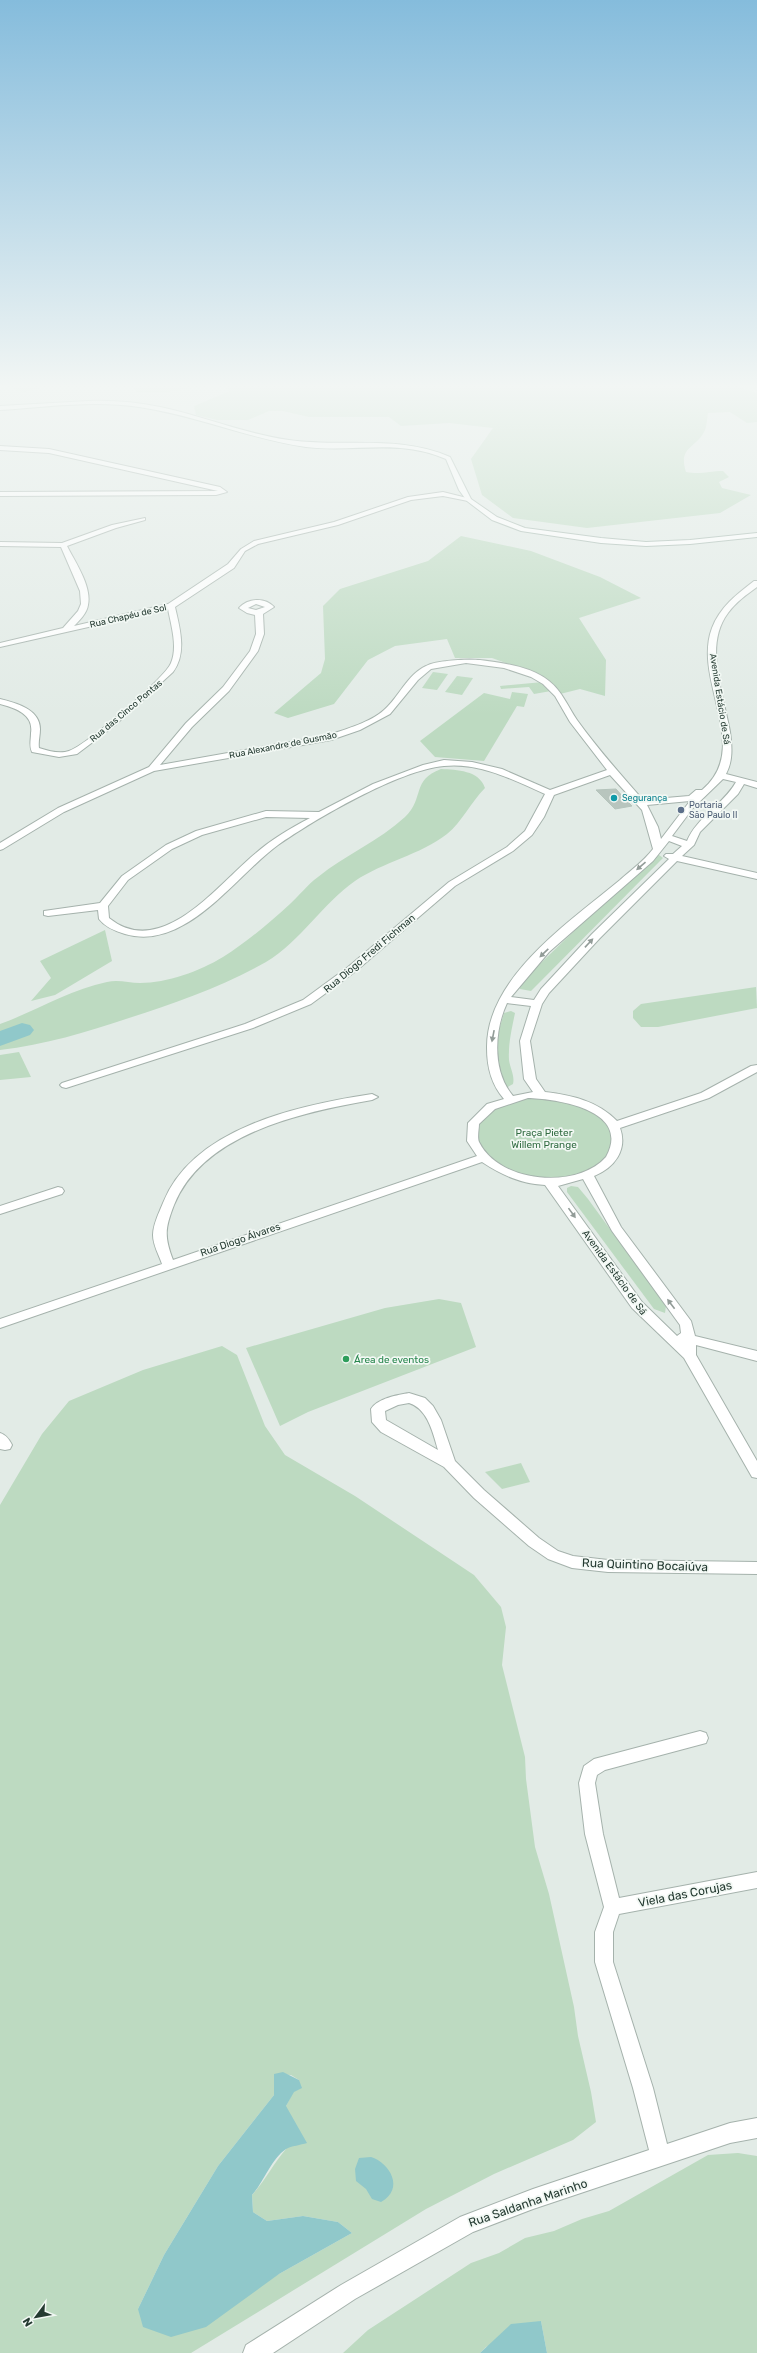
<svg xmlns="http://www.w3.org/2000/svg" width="757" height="2353" font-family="Rubik,sans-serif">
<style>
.green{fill:#bddac1;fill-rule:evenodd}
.water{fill:#90c8ca}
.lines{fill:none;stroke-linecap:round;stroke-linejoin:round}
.river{fill:#90c8ca;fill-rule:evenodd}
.building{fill:#b8c5be;stroke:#b5c4bc}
.street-casing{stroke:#a5b2ac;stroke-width:2}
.secondary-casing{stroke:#a2b5ac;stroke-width:2}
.street{fill:#fff;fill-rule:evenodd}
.secondary{fill:#fff;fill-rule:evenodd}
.oneway{fill:#929c98}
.culture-dot{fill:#0f9aa8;stroke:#f2f8f4;stroke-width:1.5}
.service-dot{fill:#5c6f8a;stroke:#f2f8f4;stroke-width:1.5}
.leisure-dot{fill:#2e9e5b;stroke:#f2f8f4;stroke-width:1.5}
.labels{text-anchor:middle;stroke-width:3.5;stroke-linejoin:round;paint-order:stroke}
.far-street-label{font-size:9px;fill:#243a31;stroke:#f2f8f4}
.far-culture-label{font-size:9px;fill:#0d838f;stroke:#f2f8f4;text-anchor:start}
.far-service-label{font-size:9px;fill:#4e5e75;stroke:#f2f8f4;text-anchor:start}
.street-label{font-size:10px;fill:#243a31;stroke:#f2f8f4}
.park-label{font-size:10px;fill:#326c42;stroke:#f2f8f4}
.leisure-label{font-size:10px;fill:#27864d;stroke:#f2f8f4;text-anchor:start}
.near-street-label{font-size:12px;fill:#243a31;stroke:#f2f8f4}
</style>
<rect width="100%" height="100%" fill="#e2ebe6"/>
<g class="green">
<path d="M6 386H735L757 393V422L747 423 730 412 708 413C707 418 707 427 704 432 695 449 678 447 686 472 701 475 708 471 723 471L729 477 719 482 722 488 751 495 720 513 587 528 513 518 482 495 471 459 493 428 449 423 401 426 389 417H309L283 411H269L248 420H217L196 415 194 406 230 391C218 381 183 390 167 392 157 393 146 392 136 392L134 387 40 388 24 392Z"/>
<path d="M461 536 531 551 600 577 641 598 579 618 606 660 605 696 580 689 560 694 539 675 492 658H455L447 639 395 646 368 660 334 704 288 718 274 713 321 673 325 659 323 606 340 589 428 561Z"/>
<path d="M433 672 448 674 437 690 422 688Z"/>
<path d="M457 676 473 678 462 695 445 692Z"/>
<path d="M543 682 551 691 534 694 529 687 501 689 500 686Z"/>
<path d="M512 692 528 694 524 707 517 706 484 761 435 757 420 741 484 693 510 699Z"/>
<path d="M441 769C457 770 479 770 485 788 471 802 462 822 447 834 420 855 383 862 355 881 322 904 301 941 266 962 223 986 176 1003 129 1018 86 1032 45 1045 0 1050V1024C36 1011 69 990 107 982 118 979 129 983 140 983 167 983 200 971 223 957 247 942 269 923 290 904 300 895 307 885 318 877 345 855 379 841 405 817 425 798 411 780 441 769Z"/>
<path d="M653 855H659L663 858 531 991 520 989 518 985Z"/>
<path d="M105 930 112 961 55 995 31 1001 51 978 40 961Z"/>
<path d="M756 987 757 1008 658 1027H641L633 1018V1011L641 1004Z"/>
<path d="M511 1011 515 1013C512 1028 508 1044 509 1060 510 1068 515 1076 513 1084L506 1088 497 1073 496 1040 504 1013Z"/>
<path d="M19 1052 31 1077 0 1080V1055Z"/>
<path d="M527 1095 587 1105 613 1126 614 1155 587 1175 536 1181 484 1160 473 1126 480 1115Z"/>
<path d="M571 1186 578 1187 588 1199 666 1306 665 1313 654 1309 567 1192V1188Z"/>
<path d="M439 1299 461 1303 476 1347 308 1412 280 1426 246 1348 385 1308Z"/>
<path d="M222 1346 237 1355 265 1426 285 1455 355 1496 474 1575 501 1607 506 1627 502 1665 525 1757 526 1779 535 1847 549 1894 574 2007 578 2036 591 2092 596 2122 573 2140 494 2174 426 2209 191 2353H0V1505L42 1434 69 1401 143 1370ZM274 2074 291 2075 299 2080 286 2106V2149C273 2164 265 2181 252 2195L253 2212 267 2221 303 2216 338 2222 352 2233 279 2274 138 2309 164 2255 218 2166 274 2095Z"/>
<path d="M521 1463 530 1482 502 1489 485 1472Z"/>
<path d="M738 2153 757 2156V2353H547L541 2321 486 2347 480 2353H343L368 2330 471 2263 499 2253 525 2238 554 2231 582 2219 609 2211 708 2155Z"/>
</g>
<g class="water">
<path d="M283 2072 299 2080 302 2088 294 2092 286 2106 307 2143C301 2145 291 2146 286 2149 271 2159 264 2182 252 2195L253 2212 267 2221 303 2216 338 2222 352 2233 279 2274 206 2327 171 2337 143 2327 138 2309 164 2255 218 2166 274 2095V2074Z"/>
<path d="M371 2157C390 2163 405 2189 381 2202L372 2199 366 2189 356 2181 355 2169 359 2158Z"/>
<path d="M541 2321 547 2353H480L511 2324Z"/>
</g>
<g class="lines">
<path class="river" d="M22 1023 30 1025 34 1030 30 1035 0 1046V1031Z"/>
</g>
<path class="building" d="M616 789 624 798 632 806 615 809 596 790Z"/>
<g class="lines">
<defs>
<g id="street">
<path d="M0 446 49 449 220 487 227 492 216 495 0 496V492L218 491 49 453 0 450Z"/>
<path d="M443 492 471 499 468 501 443 496 411 500 338 525 258 544 245 551 234 568 175 607C180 629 187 653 173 672L114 726 77 754 59 757 32 752C29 746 31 740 31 733 34 714 15 708 0 704V699C16 703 40 709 40 729 40 736 38 742 39 748 48 751 60 754 69 751 85 746 165 678 171 663 178 647 171 625 168 609L0 647V643L63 628 78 611 81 604 80 591 61 547 0 546V542L62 543 112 525 145 518V520L116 528 67 546C75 562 92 586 88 605 87 613 80 620 74 626L168 604 228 564 241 549 254 541 334 522 408 497Z"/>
<path d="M754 581H757V587C746 595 736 602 728 613 703 646 724 696 730 732 732 747 733 761 726 774L757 782V788L744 784 738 794 700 832 694 845 682 856 757 873V879L677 861 600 938 549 993 542 1004 530 1041 536 1079 545 1092C571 1095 598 1101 617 1121L701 1093 751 1066 757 1065V1072L709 1098 620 1128C628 1150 614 1168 594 1176L621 1227 691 1321 695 1336 757 1351V1361L696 1345V1355L757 1461V1478L752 1477 684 1358 632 1308 545 1185C521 1184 502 1175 482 1162L0 1328V1319L162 1264C159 1255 153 1245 153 1235 153 1224 159 1213 163 1203 193 1127 300 1105 372 1094L378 1097 372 1100C303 1112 203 1133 174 1205 165 1228 164 1236 173 1260L477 1156 467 1141 468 1123 487 1104 504 1099C491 1084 487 1067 487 1048 486 977 571 921 620 880 631 870 644 861 653 849L642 810 610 775 554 795 544 817 532 835 513 851 455 886 356 971 311 1004 253 1028 66 1088 62 1087 60 1085 62 1083 245 1024 303 1000 348 967 449 882 507 847 525 831 545 794C514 780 479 762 444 766 399 770 315 819 278 845 235 876 186 952 125 934 115 931 105 927 99 919L98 910 48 916 44 915V911L100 903 122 876 166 845 196 831 266 811 319 812 373 784 423 765 444 760 472 762 502 769 550 790 607 770 570 722 555 696 543 684 531 677 504 668 466 663 431 669 418 680 390 714 360 730 331 740 154 771 64 812 3 849 0 850V843L58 808 149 767 186 723 223 687 250 651 256 634 255 615 247 613 239 608C248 598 265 597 274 607L263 614 264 634 258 651 229 691 192 727 160 765 329 735C346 729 371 722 384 710 399 697 407 675 426 666 436 660 468 659 480 660 502 663 531 666 549 681 562 691 568 707 577 720 597 748 620 774 643 800L689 796 696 790H702C753 747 692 681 712 628 720 607 737 594 754 581ZM256 604 265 607 256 610 248 608ZM723 779 736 782C723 805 697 817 687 841L672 836 693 808ZM690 801 661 839 658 827 647 805ZM266 817 310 818C291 828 272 839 256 853 219 883 162 961 109 918L108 906 128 880 172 849 202 835ZM669 841 682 846 673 854H666L664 856 669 859 592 934 541 989 534 1000 511 997 549 952 653 861ZM507 1003 531 1006 520 1041 524 1079 533 1092 513 1096C492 1071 494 1031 507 1003ZM528 1098C558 1099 632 1110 606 1157 577 1190 499 1183 479 1142 477 1137 479 1129 479 1124L495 1109ZM583 1179 612 1231 680 1325 681 1333 677 1336 642 1302 558 1186Z"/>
<path d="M58 1187 62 1188 64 1191 62 1194 0 1214V1206Z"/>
<path d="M409 1393 425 1398 433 1406 441 1420 455 1461 484 1490 539 1538 558 1551 573 1556 608 1560 757 1562V1574L608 1572 572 1568 548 1559 529 1546 474 1498 444 1467 381 1432 372 1422 371 1409C378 1398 398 1395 409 1393ZM409 1403C428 1409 433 1433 438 1450L386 1420 385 1411 398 1405Z"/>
<path d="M0 1433C6 1435 9 1439 12 1445L10 1449 5 1450 0 1449Z"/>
<path d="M700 1731 706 1733 708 1738 706 1743 605 1770 597 1775 595 1783 603 1834 619 1898 757 1872V1888L619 1914 613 1932V1962L653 2088 667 2144 730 2123 757 2118V2138L730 2143 533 2209 473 2232 355 2299 273 2353H243L246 2345 341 2285 460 2217 533 2189 649 2150 633 2088 595 1962V1932L604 1907 585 1834 579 1783 584 1766 594 1759Z"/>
</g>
<path id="secondary" d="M88 401C112 400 136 402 160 407 203 416 245 434 289 440 343 448 398 434 450 457L471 499 497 517 525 528 601 538 646 542 690 540 757 533V537L690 544 646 546 601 543 521 531 492 520 467 501 459 490 446 459C396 438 356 453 306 447 249 439 195 415 139 407 93 400 46 407 0 410V406Z"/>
</defs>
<use href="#street" class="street-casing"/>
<use href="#secondary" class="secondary-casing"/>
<use href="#street" class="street"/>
<use href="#secondary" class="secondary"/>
</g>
<defs><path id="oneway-solid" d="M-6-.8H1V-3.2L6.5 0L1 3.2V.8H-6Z"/></defs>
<g class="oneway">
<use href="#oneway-solid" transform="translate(641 866) rotate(139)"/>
<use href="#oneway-solid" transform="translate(589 943) rotate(-47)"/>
<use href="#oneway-solid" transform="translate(544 953) rotate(136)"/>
<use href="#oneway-solid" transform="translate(493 1036) rotate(101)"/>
<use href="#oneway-solid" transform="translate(572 1213) rotate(54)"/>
<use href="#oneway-solid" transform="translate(671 1304) rotate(-127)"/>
</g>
<linearGradient id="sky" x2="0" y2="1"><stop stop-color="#85bcdc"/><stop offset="0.54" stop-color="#f2f6f4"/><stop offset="1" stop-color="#f2f6f4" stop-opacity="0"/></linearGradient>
<rect width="757" height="715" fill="url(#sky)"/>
<circle class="culture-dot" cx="614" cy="798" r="4"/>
<circle class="service-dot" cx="681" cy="810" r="4"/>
<circle class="leisure-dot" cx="346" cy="1359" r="4"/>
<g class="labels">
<g class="far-street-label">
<text transform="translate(128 616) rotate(-13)" y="3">Rua Chapéu de Sol</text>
<text transform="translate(720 699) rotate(81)" y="3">Avenida Estácio de Sá</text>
<text transform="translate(126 711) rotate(-40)" y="3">Rua das Cinco Pontas</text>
<text transform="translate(283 745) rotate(-11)" y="3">Rua Alexandre de Gusmão</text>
</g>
<g class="far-culture-label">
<text x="622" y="801">Segurança</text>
</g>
<g class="far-service-label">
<text x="689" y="808">Portaria<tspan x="689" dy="10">São Paulo II</tspan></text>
</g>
<g class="street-label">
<text transform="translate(369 953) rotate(-40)" y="4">Rua Diogo Fredi Fichman</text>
<text transform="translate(240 1239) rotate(-19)" y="4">Rua Diogo Álvares</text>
<text transform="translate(615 1272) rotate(54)" y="4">Avenida Estácio de Sá</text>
</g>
<g class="park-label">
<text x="544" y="1136">Praça Pieter<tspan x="544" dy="12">Willem Prange</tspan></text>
</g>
<g class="leisure-label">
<text x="354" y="1363">Área de eventos</text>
</g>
<g class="near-street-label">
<text transform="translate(645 1565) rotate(2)" y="4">Rua Quintino Bocaiúva</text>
<text transform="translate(685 1894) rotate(-11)" y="4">Viela das Corujas</text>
<text transform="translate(528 2203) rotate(-19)" y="4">Rua Saldanha Marinho</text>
</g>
</g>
<g transform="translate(36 2317) rotate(238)" stroke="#f2f8f4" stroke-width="3" paint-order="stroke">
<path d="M0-3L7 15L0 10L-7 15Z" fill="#243a31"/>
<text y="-6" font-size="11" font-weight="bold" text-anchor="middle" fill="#243a31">N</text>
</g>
</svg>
